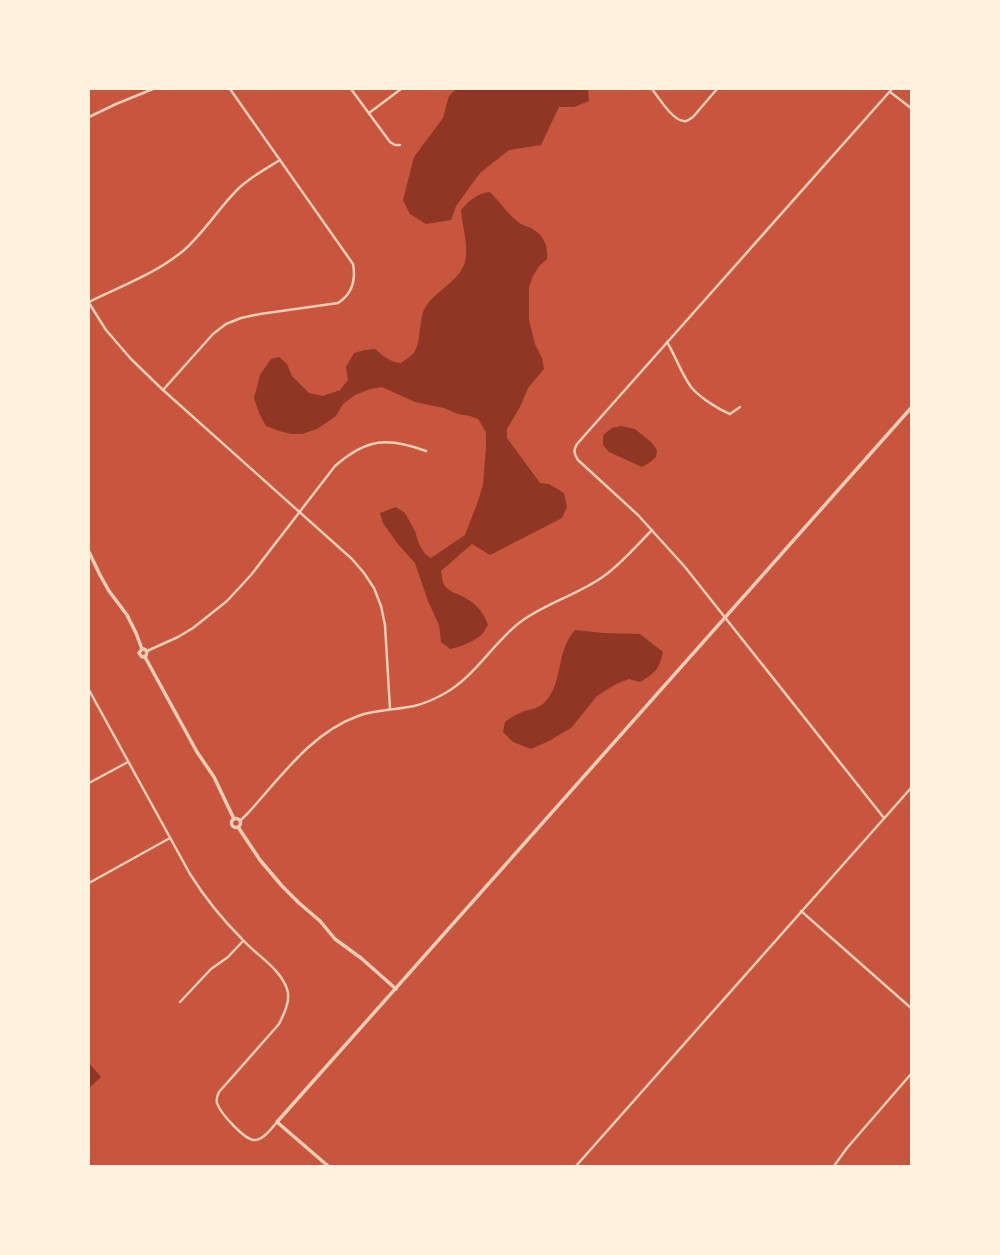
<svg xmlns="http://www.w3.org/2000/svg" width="1000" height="1255" font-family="'Asap Condensed',sans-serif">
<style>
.water{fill:#8f3625}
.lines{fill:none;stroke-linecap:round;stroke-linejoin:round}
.minor{stroke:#f1ccb7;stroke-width:2.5}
.tertiary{stroke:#f1ccb7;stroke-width:3.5}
</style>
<rect width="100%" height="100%" fill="#c8553d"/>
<g class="water">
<path d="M456 89H588L589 101 574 107H559L541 145 509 150 480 173 456 206 451 220 426 224 410 214 403 200 414 157 443 118 449 96Z"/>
<path d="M490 192C499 201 507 213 517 221 522 226 529 226 534 230 545 237 548 247 547 259L539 266 533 276 529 287V320L535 344 542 358 544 369 528 388 520 407 507 429V438L540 483 549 484 564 493 567 507 562 518 490 555 472 544 441 571C442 575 442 583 445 586 449 592 458 594 464 597 476 604 483 611 488 625 486 627 485 631 483 633 476 641 460 647 450 649L441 642 439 625 428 601 415 563 397 543 383 523 380 513 396 507 405 513 415 531 419 544 425 554 431 558 465 535 477 504 483 485 486 446V432L478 419 470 416 458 414 444 408 415 402 382 387 370 389 355 395 343 404 336 416 317 429 302 434H292L279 431 266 426 259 413 254 398 260 375 271 359 279 357 287 364 292 376 309 393 323 396 340 390 348 380 346 367 354 353 365 350 375 349C383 356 390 362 401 363 405 360 410 357 413 354 421 345 419 321 424 310 434 290 458 284 465 262 469 244 462 227 461 210 469 201 477 193 490 192Z"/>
<path d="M621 426 635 429 651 442 657 450 656 457 649 463 642 467 609 452 603 445V435L612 428Z"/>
<path d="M575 630 603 633 640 634 663 652C659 670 655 673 640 682L629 679 616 684 597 696 571 728 549 741 531 749 513 742 503 732 505 722C509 719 513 716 518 714 526 709 537 710 544 703 564 684 555 652 575 630Z"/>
<path d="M89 1063 101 1077 89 1088Z"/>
</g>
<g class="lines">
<g class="minor">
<path d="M351 89 390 142 395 145H400"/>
<path d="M652 89C659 98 673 121 684 121 687 122 690 119 693 117L717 89"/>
<path d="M890 92 911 108"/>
<path d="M369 113 401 89"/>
<path d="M89 117 116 104 153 89"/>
<path d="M89 302C121 286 155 274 183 251 205 232 219 207 240 187 252 176 267 168 280 160"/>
<path d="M89 303 106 330 131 359 163 390 352 559 364 573 374 588 381 606 385 625 390 709"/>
<path d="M667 342C676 357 681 373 691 387 699 397 718 409 730 414L740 407"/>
<path d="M163 390 213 334 226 324 241 318 260 314 338 303C352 294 356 280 353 264L230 89"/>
<path d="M147 651 178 637 193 628 227 601 251 575 335 466C367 438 388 437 426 451"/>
<path d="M89 690 190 874C205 898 222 919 242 939 256 955 280 968 287 989 291 1000 284 1014 279 1024L219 1092C217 1096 216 1099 217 1103 220 1113 246 1142 256 1140 264 1139 272 1128 277 1122"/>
<path d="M89 783 128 762"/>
<path d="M884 818 685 567 638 515 578 460C574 454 573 450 577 444L892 89"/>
<path d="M240 821 248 813C281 777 311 733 358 716 376 709 396 710 414 706 423 704 432 700 440 696 473 680 491 645 519 623 545 603 578 595 604 576 622 563 637 545 652 530"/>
<path d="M89 883 170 838"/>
<path d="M801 911 911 1008"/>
<path d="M180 1002 211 969 228 957 243 941"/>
<path d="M576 1166 911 788"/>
<path d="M834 1166 847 1148 911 1074"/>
</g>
<g class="tertiary">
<path d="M89 552 100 575 109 591 127 615 136 633 142 649 139 653 142 657 146 656 147 651 144 649H142"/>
<path d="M145 657 197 752 214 777 234 819"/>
<circle cx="236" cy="823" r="4.5"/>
<path d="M238 827 260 860 282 886 299 903 320 921 335 939 361 958 396 989"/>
<path d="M328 1166 277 1122 911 408"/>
</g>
</g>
<rect width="1000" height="1255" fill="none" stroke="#fff3e0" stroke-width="180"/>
</svg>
